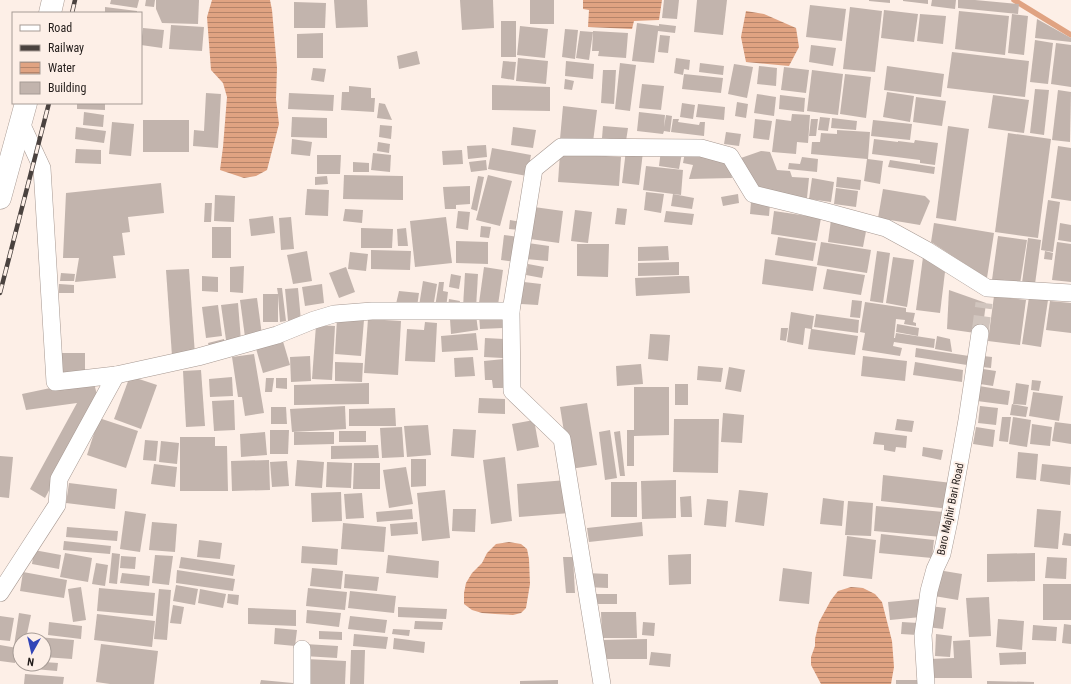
<svg xmlns="http://www.w3.org/2000/svg" width="1071" height="684" font-family="'Roboto Condensed',sans-serif">
<style>
.water{fill:url(#water-rules)}
.lines{fill:none;stroke-linecap:round;stroke-linejoin:round}
.stream{stroke:#e0a382;stroke-width:5.5}
.building{fill:#c2b4ad}
.minor-tunnel{stroke:#d1c5be;stroke-width:17;stroke-dasharray:17 8;stroke-linecap:butt}
.minor-casing{stroke:#a69891;stroke-width:18}
.trunk-casing{stroke:#a69891;stroke-width:23}
.minor{stroke:#fff;stroke-width:17}
.trunk{stroke:#fff;stroke-width:22}
.rail-casing{stroke:#4a423f;stroke-width:4.5}
.rail{stroke:#fdefe7;stroke-width:3;stroke-dasharray:9;stroke-linecap:butt}
.labels{text-anchor:middle;stroke-width:4;stroke-linejoin:round;paint-order:stroke}
.street-label{font-size:11px;fill:#231d1b;stroke:#fdefe7}
</style>
<defs>
<pattern id="water-rules" width="6" height="5" patternUnits="userSpaceOnUse"><rect width="6" height="5" fill="#e0a382"/><path d="M0 2.5h6" fill="none" stroke="#b5846a"/></pattern>
</defs>
<rect width="100%" height="100%" fill="#fdefe7"/>
<g class="water">
<path d="M212 0H270L272 10 277 68 276 99 279 124 267 170 256 176 244 178 220 170 223 147 227 97 223 83 211 70 207 17Z"/>
<path d="M583 0H662L659 20 634 21 632 29 588 27 589 10 583 9Z"/>
<path d="M746 11 764 14 796 28 799 47 789 66 746 62 741 37Z"/>
<path d="M509 542 521 544 527 549 529 559 530 584 526 608 521 613 513 615 495 614 482 613 472 610 464 604V593L466 583 472 573 482 563 487 553 496 544Z"/>
<path d="M851 587 863 588 875 594 882 602 892 641 894 667 891 684H821L811 665V657L815 646V639L819 622 831 600 838 591Z"/>
</g>
<g class="lines">
<path class="stream" d="M1014 0 1071 35"/>
</g>
<g class="building">
<path d="M111 0H139L137 8 110 4Z"/>
<path d="M146 0H155L154 7 145 6Z"/>
<path d="M156 0H199L198 24 162 23 156 9Z"/>
<path d="M334 0H367L368 27 336 28Z"/>
<path d="M460 0H493L494 28 462 30Z"/>
<rect x="530" y="0" width="24" height="24"/>
<path d="M664 0H679L677 19 662 18Z"/>
<path d="M697 0H727L723 35 694 32Z"/>
<path d="M869 0H890V3L869 1Z"/>
<path d="M903 0H928V4L903 1Z"/>
<path d="M932 0H956L955 9 931 6Z"/>
<path d="M958 0H975L1019 4 1018 14 958 8Z"/>
<path d="M294 2 326 3 325 28H294Z"/>
<path d="M810 5 846 9 842 41 806 37Z"/>
<path d="M105 7 137 11V13H105Z"/>
<path d="M850 7 882 11 875 72 843 69Z"/>
<path d="M884 10 918 14 914 42 881 38Z"/>
<path d="M959 11 1009 16 1005 55 955 49Z"/>
<path d="M920 14 946 16 943 44 917 41Z"/>
<path d="M1012 14 1028 16 1024 55 1008 53Z"/>
<path d="M1037 19 1071 38V42L1035 38Z"/>
<rect x="501" y="21" width="15" height="36"/>
<path d="M637 23 659 26V24L676 26 675 33 658 31 654 63 632 61Z"/>
<path d="M171 25 204 27 202 51 169 49Z"/>
<path d="M520 26 548 29 545 58 517 55Z"/>
<path d="M143 28 164 30 162 48 141 45Z"/>
<path d="M565 29 578 30 575 59 562 57Z"/>
<path d="M580 31 593 32 589 60 576 58Z"/>
<path d="M593 31 628 33 626 58 598 56 599 51H592Z"/>
<path d="M323 33V58H297V34Z"/>
<path d="M660 35 670 36 668 53 658 52Z"/>
<path d="M1035 40 1053 43 1048 84 1030 82Z"/>
<path d="M1056 43 1071 45V87L1051 84Z"/>
<path d="M811 45 836 48 833 66 809 62Z"/>
<path d="M417 51 420 64 399 69 397 56Z"/>
<path d="M952 52 1029 61 1025 97 947 88Z"/>
<path d="M518 58 548 61 546 84 516 81Z"/>
<path d="M676 58 690 60 689 70 684 69 683 75 674 73Z"/>
<path d="M503 61 516 62 514 80 501 78Z"/>
<path d="M566 61 594 64 593 79 565 76Z"/>
<path d="M620 63 636 65 630 111 615 109Z"/>
<path d="M700 63 724 66 723 75 699 72Z"/>
<path d="M734 64 753 67 747 98 728 94Z"/>
<path d="M759 66 777 68 776 86 757 84Z"/>
<path d="M887 66 944 74 941 97 884 90Z"/>
<path d="M784 67 809 70 806 93 781 90Z"/>
<path d="M313 68 326 69 324 82 311 80Z"/>
<path d="M603 70H616L614 104 601 103Z"/>
<path d="M812 70 843 74 838 115 807 111Z"/>
<path d="M684 74 723 78 721 93 682 89Z"/>
<path d="M845 74 871 77 866 118 840 114Z"/>
<path d="M565 79 574 81 572 90 564 89Z"/>
<path d="M642 84 664 86 661 110 639 108Z"/>
<path d="M492 85 550 87V111L492 110Z"/>
<path d="M349 86 371 88V98H375L374 112 341 110 342 92H349Z"/>
<path d="M1035 89 1049 90 1044 135 1030 133Z"/>
<path d="M1058 90 1071 92 1070 142 1052 140Z"/>
<path d="M887 92 914 96 910 122 883 117Z"/>
<path d="M206 93 221 94 218 148 193 146 194 130 204 131Z"/>
<path d="M289 93 334 95 333 111 288 109Z"/>
<path d="M757 94 776 97 774 116 754 113Z"/>
<path d="M780 95 805 98 804 112 779 109Z"/>
<path d="M993 95 1029 100 1024 133 988 128Z"/>
<path d="M916 97 946 101 942 126 913 122Z"/>
<path d="M737 102 748 104 746 118 735 116Z"/>
<path d="M77 103H105V110L77 109Z"/>
<path d="M379 103 385 104 392 120 377 118Z"/>
<path d="M682 103 695 105 693 119 680 117Z"/>
<path d="M698 104 725 107 724 120 696 117Z"/>
<path d="M563 106 597 110 593 142 560 139Z"/>
<path d="M84 112 104 115 103 127 83 125Z"/>
<path d="M639 112 665 115 664 127 666 115 672 116 670 132 664 131 663 134 637 131Z"/>
<path d="M792 114 810 115 808 143 797 142 796 154 772 152 776 119 791 121Z"/>
<path d="M292 117 327 118V138L291 137Z"/>
<path d="M820 117 830 118 828 131 818 130Z"/>
<path d="M832 118 857 121 856 130 831 128Z"/>
<path d="M673 119H679L678 122 699 125 700 122H705L704 136 671 132Z"/>
<path d="M755 119 772 121 769 140 753 138Z"/>
<path d="M811 119H818L816 136H809Z"/>
<rect x="143" y="120" width="46" height="32"/>
<path d="M873 120 912 124 910 140 871 136Z"/>
<path d="M112 122 134 124 131 156 109 154Z"/>
<path d="M380 125 392 126 391 139 379 137Z"/>
<path d="M603 126 628 128 626 141 602 138Z"/>
<path d="M948 126 969 129 956 221 936 218Z"/>
<path d="M76 127 106 131 104 143 75 139Z"/>
<path d="M513 127 536 130 533 148 511 145Z"/>
<path d="M837 130 870 132 868 159 883 161 880 184 864 181 867 159 811 154 812 142H820L821 133 837 134Z"/>
<path d="M726 132 741 134 739 146 724 144Z"/>
<path d="M1008 133 1051 139 1038 238 995 232Z"/>
<path d="M292 139 312 142 310 156 291 154Z"/>
<path d="M874 139 898 142V141L914 143 915 140 938 143 935 165 920 163V160L872 154Z"/>
<path d="M378 142 390 144 389 153 377 151Z"/>
<path d="M486 145 487 157 468 159 467 146Z"/>
<path d="M1058 146 1071 148V201L1051 198Z"/>
<path d="M492 148 531 155 527 176 488 169Z"/>
<path d="M76 149 101 150V164L75 163Z"/>
<path d="M462 150 463 164 443 165 442 151Z"/>
<path d="M626 150 643 152 639 185 622 183Z"/>
<path d="M661 150 682 153 679 169 659 166Z"/>
<path d="M761 151 770 152 777 170 790 171 792 177 809 178 807 198 756 192 738 159Z"/>
<path d="M685 152 729 159 732 178 689 179 693 165 683 163Z"/>
<path d="M373 153 391 155 390 172 371 170Z"/>
<path d="M560 153 621 157 619 186 558 182Z"/>
<path d="M317 155H341L340 174H317Z"/>
<path d="M802 157 818 159 817 172 788 169 789 163 800 164Z"/>
<path d="M486 160 487 170 471 172 469 162Z"/>
<path d="M890 160 935 167 934 174 888 167Z"/>
<path d="M353 162 369 163V172H353Z"/>
<path d="M646 166 683 170 681 195 643 190Z"/>
<path d="M344 175 403 176V200L343 199Z"/>
<path d="M488 175 512 181 500 226 476 220Z"/>
<path d="M327 176 328 184 315 185V177Z"/>
<path d="M478 176 484 177 477 211 471 209Z"/>
<path d="M837 177 861 180 860 190 836 187Z"/>
<path d="M812 178 834 182 831 202 809 199Z"/>
<path d="M161 183 164 213 128 217 130 232 122 233 125 255 113 256 116 278 75 282 79 258H63L66 193Z"/>
<path d="M470 186V204L456 205V209H445L443 187Z"/>
<path d="M836 188 858 191 856 207 834 204Z"/>
<path d="M307 189 329 190 328 216 305 215Z"/>
<path d="M883 189 925 196 930 201 920 225 878 218Z"/>
<path d="M646 192 664 194 661 213 644 210Z"/>
<path d="M673 194 694 198 692 209 671 206Z"/>
<path d="M738 194 739 203 723 206 721 197Z"/>
<path d="M215 195 235 196 234 222 214 221Z"/>
<path d="M1048 200 1060 202 1053 252 1041 250Z"/>
<path d="M751 202 770 204 769 216 750 214Z"/>
<path d="M205 203H212L211 222H204Z"/>
<path d="M534 207 563 211 559 243 530 239Z"/>
<path d="M617 208 627 209 625 225 615 224Z"/>
<path d="M345 209 363 210 362 223 343 221Z"/>
<path d="M575 210 592 212 588 243 571 241Z"/>
<path d="M458 211 470 212 468 230 456 228Z"/>
<path d="M666 211 694 214 692 225 664 222Z"/>
<path d="M774 211 821 218 817 241 771 234Z"/>
<path d="M273 216 275 233 251 236 249 219Z"/>
<path d="M291 217 294 249 281 250 279 218Z"/>
<path d="M446 217 452 263 415 267 410 221Z"/>
<path d="M510 220 521 222 519 230 509 229Z"/>
<path d="M831 220 867 226 863 247 828 242Z"/>
<path d="M934 223 994 233 987 278 931 242Z"/>
<path d="M1060 223 1071 225V242L1058 240Z"/>
<path d="M481 226 491 227 489 238 480 237Z"/>
<rect x="212" y="227" width="19" height="31"/>
<path d="M361 228 393 229 392 248H361Z"/>
<path d="M406 228 408 246H398L397 229Z"/>
<path d="M504 235 519 237 516 262 501 260Z"/>
<path d="M998 236 1027 240 1020 284 992 280Z"/>
<path d="M778 237 816 243 813 261 775 255Z"/>
<path d="M1028 238 1041 240 1035 284 1022 283Z"/>
<path d="M456 241 488 242V264L456 263Z"/>
<path d="M821 242 871 250 867 273 817 265Z"/>
<path d="M1057 242 1071 244V282L1052 280Z"/>
<path d="M528 243 549 246 548 261 526 259Z"/>
<path d="M577 244H609L608 277 577 276Z"/>
<path d="M668 246 669 260 638 261V247Z"/>
<path d="M371 250 411 251 410 270 371 269Z"/>
<path d="M307 251 312 281 293 284 287 255Z"/>
<path d="M877 251 890 253 883 303 870 301Z"/>
<path d="M1045 251 1053 253 1052 260 1044 259Z"/>
<path d="M350 252 368 254 366 271 348 269Z"/>
<path d="M893 257 914 260 907 307 886 303Z"/>
<path d="M923 257 945 272 940 313 916 310Z"/>
<path d="M765 259 817 267 813 291 762 284Z"/>
<path d="M679 262V275L638 276V263Z"/>
<path d="M528 264 544 267 542 278 526 275Z"/>
<path d="M244 266 243 293 230 292V267Z"/>
<path d="M346 267 355 292 339 298 329 273Z"/>
<path d="M484 267 503 270 498 305 479 303Z"/>
<path d="M189 269 195 355 172 356 166 270Z"/>
<path d="M827 269 865 275 861 295 823 289Z"/>
<path d="M61 273 75 274 74 281H60Z"/>
<path d="M465 273 478 274 476 308 463 307Z"/>
<path d="M451 274 461 276 459 289 449 287Z"/>
<path d="M202 276 218 277V292L202 291Z"/>
<path d="M679 276H689L690 293 636 296 635 278Z"/>
<path d="M423 281 437 284 433 308 419 306Z"/>
<path d="M439 282H444L443 291 448 292 446 308 435 307Z"/>
<path d="M524 282 541 284 538 305 521 304Z"/>
<path d="M59 284 74 285V293H59Z"/>
<path d="M322 284 324 303 305 306 302 287Z"/>
<path d="M277 288H282L286 321 280 322 278 295V322H263V294H278Z"/>
<path d="M298 288 301 321H288L285 289Z"/>
<path d="M949 290 986 303 982 334 947 329Z"/>
<path d="M399 291 419 293 417 307 396 304Z"/>
<path d="M994 296 1026 300 1020 345 988 341Z"/>
<path d="M1029 297 1048 300 1041 347 1022 344Z"/>
<path d="M257 298 262 335 245 337 240 300Z"/>
<path d="M449 299 460 301 458 309 448 307Z"/>
<path d="M852 300 862 301 860 318 850 317Z"/>
<path d="M1050 301 1071 303V333L1046 330Z"/>
<path d="M865 302 906 308V312L915 313 913 322 916 323V326L904 324 905 320 896 319 894 338H895L896 333 935 339 934 348 894 342 893 346 902 348 900 356 862 350 865 333 860 332Z"/>
<path d="M238 303 241 341 227 347 221 305Z"/>
<path d="M218 305 222 336 206 338 202 307Z"/>
<path d="M791 312 814 316 812 329 858 336 855 355 808 349 811 329 805 328 803 345 787 342Z"/>
<path d="M479 314 503 317V328L480 329Z"/>
<path d="M816 314 859 320 858 333 814 327Z"/>
<path d="M476 315 478 330 451 334 450 319Z"/>
<path d="M337 318 364 320 361 356 335 354Z"/>
<path d="M368 319 401 321 398 375 364 373Z"/>
<path d="M425 322 437 323 435 362 405 361 407 329 424 330Z"/>
<path d="M897 324 919 328 918 336 896 332Z"/>
<path d="M316 325 335 326 332 380 312 379Z"/>
<path d="M781 328H788L786 341 780 340Z"/>
<path d="M476 333 478 350 442 352 441 336Z"/>
<path d="M650 334 670 335 668 361 648 359Z"/>
<path d="M937 336 950 339 952 352 935 349Z"/>
<path d="M282 338 290 365 263 373 255 345Z"/>
<path d="M485 338 504 339 503 358 484 357Z"/>
<path d="M224 339 225 346 210 350 208 343Z"/>
<path d="M916 348 969 356 967 365 915 357Z"/>
<path d="M60 353H85V374L60 373Z"/>
<path d="M254 354 264 413 245 416 242 397H238L232 357Z"/>
<path d="M310 356 311 381 291 382 290 357Z"/>
<path d="M863 356 907 361 905 381 861 376Z"/>
<path d="M983 356 992 357 991 368 982 367Z"/>
<path d="M473 357 475 376 455 377 454 358Z"/>
<path d="M504 359 505 388H493L492 380H485L484 361Z"/>
<path d="M335 362 363 363 362 382 335 381Z"/>
<path d="M915 362 963 370 962 382 913 375Z"/>
<path d="M641 364 643 384 617 386 616 366Z"/>
<path d="M698 366 723 368 721 382 697 380Z"/>
<path d="M729 367 745 370 741 392 725 389Z"/>
<path d="M983 369 996 371 993 386 980 384Z"/>
<path d="M201 370 205 426 186 427 183 371Z"/>
<path d="M130 376 157 385 141 429 114 419Z"/>
<path d="M232 377 233 396 210 397 209 379Z"/>
<path d="M266 378H274L272 392H265Z"/>
<path d="M276 378H287V389L276 388Z"/>
<path d="M93 379 98 399 45 498 30 489 77 403 26 410 22 394Z"/>
<path d="M1032 380 1041 381 1039 391 1031 390Z"/>
<path d="M369 383V404L294 405V385Z"/>
<path d="M1016 383 1029 385 1026 405 1013 404Z"/>
<rect x="675" y="384" width="13" height="21"/>
<path d="M979 386 1010 391 1008 405 977 401Z"/>
<path d="M634 387H669V435L634 436V466H627V430H634Z"/>
<path d="M1033 392 1063 396 1059 421 1029 416Z"/>
<path d="M479 398 505 399V414L478 413Z"/>
<path d="M234 400 235 430 214 431 212 401Z"/>
<path d="M587 403 597 465 570 469 560 407Z"/>
<path d="M1012 404 1028 407 1026 417 1010 415Z"/>
<path d="M345 406 346 429 292 432 290 409Z"/>
<path d="M980 406 998 408 996 425 978 423Z"/>
<path d="M271 407H286L287 424H271Z"/>
<path d="M395 408 396 426H349V409Z"/>
<path d="M723 413 744 415 742 443 721 442Z"/>
<path d="M1002 417H1011L1008 442 999 441Z"/>
<path d="M1013 417 1031 420 1027 447 1009 444Z"/>
<path d="M99 418 138 431 126 468 87 455Z"/>
<path d="M674 419H719L718 473 673 472Z"/>
<path d="M897 419 914 421 912 432 895 430Z"/>
<path d="M534 420 539 447 517 451 512 424Z"/>
<path d="M1055 422 1071 424V444L1052 441Z"/>
<path d="M1032 424 1052 427 1050 446 1030 444Z"/>
<path d="M428 425 431 455 407 457 404 426Z"/>
<path d="M402 427 404 457 382 458 380 428Z"/>
<path d="M976 427 995 430 993 447 973 444Z"/>
<path d="M453 429 476 430 474 458 451 456Z"/>
<path d="M270 430H289L288 454H270Z"/>
<path d="M610 430 617 478 605 480 599 432Z"/>
<rect x="339" y="431" width="27" height="11"/>
<path d="M620 431 625 476H620L614 432Z"/>
<path d="M265 432 267 455 241 457 240 434Z"/>
<path d="M294 432H334V444L294 445Z"/>
<path d="M875 432 907 436 906 448 896 447 895 452 884 450V445L873 444Z"/>
<path d="M180 437H215V446H227L228 491H180Z"/>
<path d="M145 440 158 441 156 461 143 460Z"/>
<path d="M161 441 179 443 177 464 159 462Z"/>
<path d="M378 445 379 458 331 459V446Z"/>
<path d="M923 447 943 450 941 460 922 456Z"/>
<path d="M1018 452 1038 454 1036 480 1016 478Z"/>
<path d="M0 456 13 457 9 498 0 497Z"/>
<path d="M505 457 512 521 491 524 483 460Z"/>
<path d="M411 459H426V486L411 487Z"/>
<path d="M269 460 270 490 232 491 231 461Z"/>
<path d="M297 460 324 462 322 488 295 486Z"/>
<path d="M287 461 289 486 272 487 270 462Z"/>
<path d="M327 462 352 463 351 488 326 487Z"/>
<path d="M354 463H380V489H353Z"/>
<path d="M154 464 177 467 175 487 151 484Z"/>
<path d="M1042 464 1071 467 1070 485 1040 481Z"/>
<path d="M406 467 413 504 389 508 383 470Z"/>
<path d="M883 475 952 483 949 509 881 501Z"/>
<path d="M567 480 570 513 519 517 517 484Z"/>
<path d="M676 480V518L642 519 641 481Z"/>
<rect x="611" y="482" width="26" height="35"/>
<path d="M69 483 117 489 115 509 66 503Z"/>
<path d="M445 490 450 538 422 541 417 493Z"/>
<path d="M739 490 768 493 764 526 735 522Z"/>
<path d="M341 492 342 521 312 522 311 493Z"/>
<path d="M362 493 364 518 346 519 344 494Z"/>
<path d="M691 496 692 517H681L680 497Z"/>
<path d="M823 498 844 501 842 526 820 524Z"/>
<path d="M707 499 728 501 726 527 704 525Z"/>
<path d="M848 501 873 503 871 536 845 535Z"/>
<path d="M876 506 944 512 942 537 874 531Z"/>
<path d="M412 509 413 519 377 522 376 512Z"/>
<path d="M453 509H476L475 532 452 531Z"/>
<path d="M1037 509 1061 511 1058 549 1034 547Z"/>
<path d="M125 511 146 514 140 552 120 549Z"/>
<path d="M152 522 177 524 175 552 149 550Z"/>
<path d="M417 522 418 534 391 536 390 524Z"/>
<path d="M642 522 643 536 589 542 587 528Z"/>
<path d="M343 523 386 527 384 552 341 549Z"/>
<path d="M67 527 118 531 117 541 66 537Z"/>
<path d="M1064 533 1071 534V546L1062 545Z"/>
<path d="M881 534 934 540 932 558 879 553Z"/>
<path d="M847 536 876 540 872 579 843 576Z"/>
<path d="M199 540 222 543 220 559 197 557Z"/>
<path d="M64 541 111 546 110 554 63 550Z"/>
<path d="M302 546 338 549 337 565 301 563Z"/>
<path d="M34 550 61 555 59 569 32 564Z"/>
<path d="M65 553 92 558 88 582 60 577Z"/>
<path d="M112 553 120 554 117 584 109 583Z"/>
<path d="M1035 553V581L987 582V554Z"/>
<path d="M691 554V584L669 585 668 555Z"/>
<path d="M155 555 173 556 169 585 152 583Z"/>
<path d="M388 555 439 561 438 578 386 573Z"/>
<path d="M121 556 136 557 135 569 120 568Z"/>
<path d="M181 557 235 565 233 576 179 568Z"/>
<path d="M563 557H573L575 593H566Z"/>
<path d="M1047 557 1067 558 1066 579 1045 578Z"/>
<path d="M96 563 108 565 105 586 92 584Z"/>
<path d="M312 568 343 571 341 589 310 586Z"/>
<path d="M783 568 812 572 809 604 779 601Z"/>
<path d="M177 570 235 579 233 591 176 583Z"/>
<path d="M938 570 962 574 958 600 934 596Z"/>
<path d="M23 572 67 580 64 598 20 591Z"/>
<path d="M122 573 150 576 149 586 120 583Z"/>
<path d="M586 573 608 574V588L586 587Z"/>
<path d="M345 574 379 577 377 591 344 588Z"/>
<rect x="1043" y="584" width="28" height="36"/>
<path d="M176 585 198 589 195 605 173 601Z"/>
<path d="M81 587 86 620 73 622 68 589Z"/>
<path d="M99 588 155 593 153 616 97 611Z"/>
<path d="M308 588 347 592 345 610 306 606Z"/>
<path d="M159 589 171 590 167 640 154 639Z"/>
<path d="M200 589 226 594 223 608 198 603Z"/>
<path d="M350 591 396 596 394 613 348 608Z"/>
<path d="M228 594 239 595 238 605 227 603Z"/>
<rect x="595" y="594" width="22" height="10"/>
<path d="M989 597 991 636 969 637 966 598Z"/>
<path d="M920 599 921 617 890 620 888 602Z"/>
<path d="M173 605 184 607 181 624 170 623Z"/>
<path d="M930 606 946 608 943 629 927 627Z"/>
<path d="M398 607 447 609 446 619 398 617Z"/>
<path d="M248 608 296 610V626L248 624Z"/>
<path d="M307 610 341 613 339 627 306 623Z"/>
<path d="M601 612H636L637 638H602Z"/>
<path d="M19 613 31 615 27 634 33 635 32 640H20V647L14 646Z"/>
<path d="M97 614 155 621 152 647 94 640Z"/>
<path d="M0 616 14 618 10 641 0 640Z"/>
<path d="M350 616 387 620 385 633 348 629Z"/>
<path d="M998 619 1024 621 1022 650 996 647Z"/>
<path d="M415 621 443 622 442 630 414 629Z"/>
<path d="M49 622 82 626 81 639 48 635Z"/>
<path d="M643 622 655 623 654 636 642 635Z"/>
<path d="M902 622 918 623 917 635 901 634Z"/>
<path d="M1064 624 1071 625V644L1062 643Z"/>
<path d="M1033 625 1057 627 1056 641 1032 640Z"/>
<path d="M275 628 297 630 295 646 274 644Z"/>
<path d="M393 629 410 630 409 636 392 634Z"/>
<path d="M319 631 342 632V640L319 639Z"/>
<path d="M354 634 388 637 386 649 353 646Z"/>
<path d="M936 634 952 636 950 657 935 656Z"/>
<path d="M37 637 74 640 72 659 44 657V640H37Z"/>
<path d="M394 638 425 642 424 653 393 649Z"/>
<path d="M647 639V659H602V640Z"/>
<path d="M970 640 972 678H931L929 659 954 658 953 641Z"/>
<path d="M101 644 158 651 154 684H110L96 682Z"/>
<path d="M305 644 338 646 337 658 304 656Z"/>
<path d="M0 645 17 648 15 663 0 661Z"/>
<path d="M351 650H365L364 684H350Z"/>
<path d="M651 652 671 654 670 667 649 665Z"/>
<path d="M1026 652V664L1000 665 999 653Z"/>
<path d="M306 659 346 661 345 684H305Z"/>
<path d="M44 662 58 663 57 671 34 669 35 664H44Z"/>
<path d="M25 674 64 677 63 684H24Z"/>
<path d="M261 680 293 683V684H260Z"/>
<path d="M558 680V684H520V681Z"/>
<rect x="896" y="680" width="23" height="4"/>
<path d="M987 681 1034 682V684H987Z"/>
</g>
<g class="lines">
<path class="minor-tunnel" d="M980 333 984 303"/>
<defs>
<g id="minor">
<path d="M116 375 198 357 277 335 314 320 334 314 372 311H511"/>
<path d="M0 593 57 505 59 479 116 375 55 382 42 168 21 123"/>
<path d="M302 684V649"/>
<path d="M602 684 562 439 512 391 511 311 534 169 561 147 701 148 730 156 753 194 823 211 886 228 928 251 987 288 1071 293"/>
<path d="M926 684 923 635 929 591 935 569 942 554 949 521 967 420 980 333"/>
</g>
<g id="trunk">
<path d="M50 13 53 0"/>
<path d="M0 198 26 103"/>
</g>
</defs>
<use href="#minor" class="minor-casing"/>
<use href="#trunk" class="trunk-casing"/>
<use href="#minor" class="minor"/>
<use href="#trunk" class="trunk"/>
<defs>
<g id="rail">
<path d="M72 13 75 0"/>
<path d="M0 293 49 103"/>
</g>
</defs>
<use href="#rail" class="rail-casing"/>
<use href="#rail" class="rail"/>
</g>
<g class="labels">
<g class="street-label">
<text transform="translate(950 509) rotate(-78)" y="4">Baro Majhir Bari Road</text>
</g>
</g>
<rect x="12" y="12" width="130" height="92" fill="#fdefe7" stroke="#a69b95"/>
<rect x="20" y="25" width="20" height="6" fill="#ffffff" stroke="#a69b95"/>
<text x="48" y="32" font-size="12" fill="#231d1b">Road</text>
<rect x="20" y="45" width="20" height="6" fill="#4a423f" stroke="#a69b95"/>
<text x="48" y="52" font-size="12" fill="#231d1b">Railway</text>
<rect x="20" y="62" width="20" height="12" fill="url(#water-rules)" stroke="#a69b95"/>
<text x="48" y="72" font-size="12" fill="#231d1b">Water</text>
<rect x="20" y="82" width="20" height="12" fill="#c2b4ad" stroke="#a69b95"/>
<text x="48" y="92" font-size="12" fill="#231d1b">Building</text>
<g transform="translate(32 652) rotate(188)"><circle r="19" fill="#fdefe7" stroke="#a69b95"/>
<path d="M0-3L7 15L0 10L-7 15Z" fill="#3245b7"/>
<text y="-6" font-size="11" font-weight="bold" text-anchor="middle" fill="#231d1b">N</text>
</g>
</svg>
